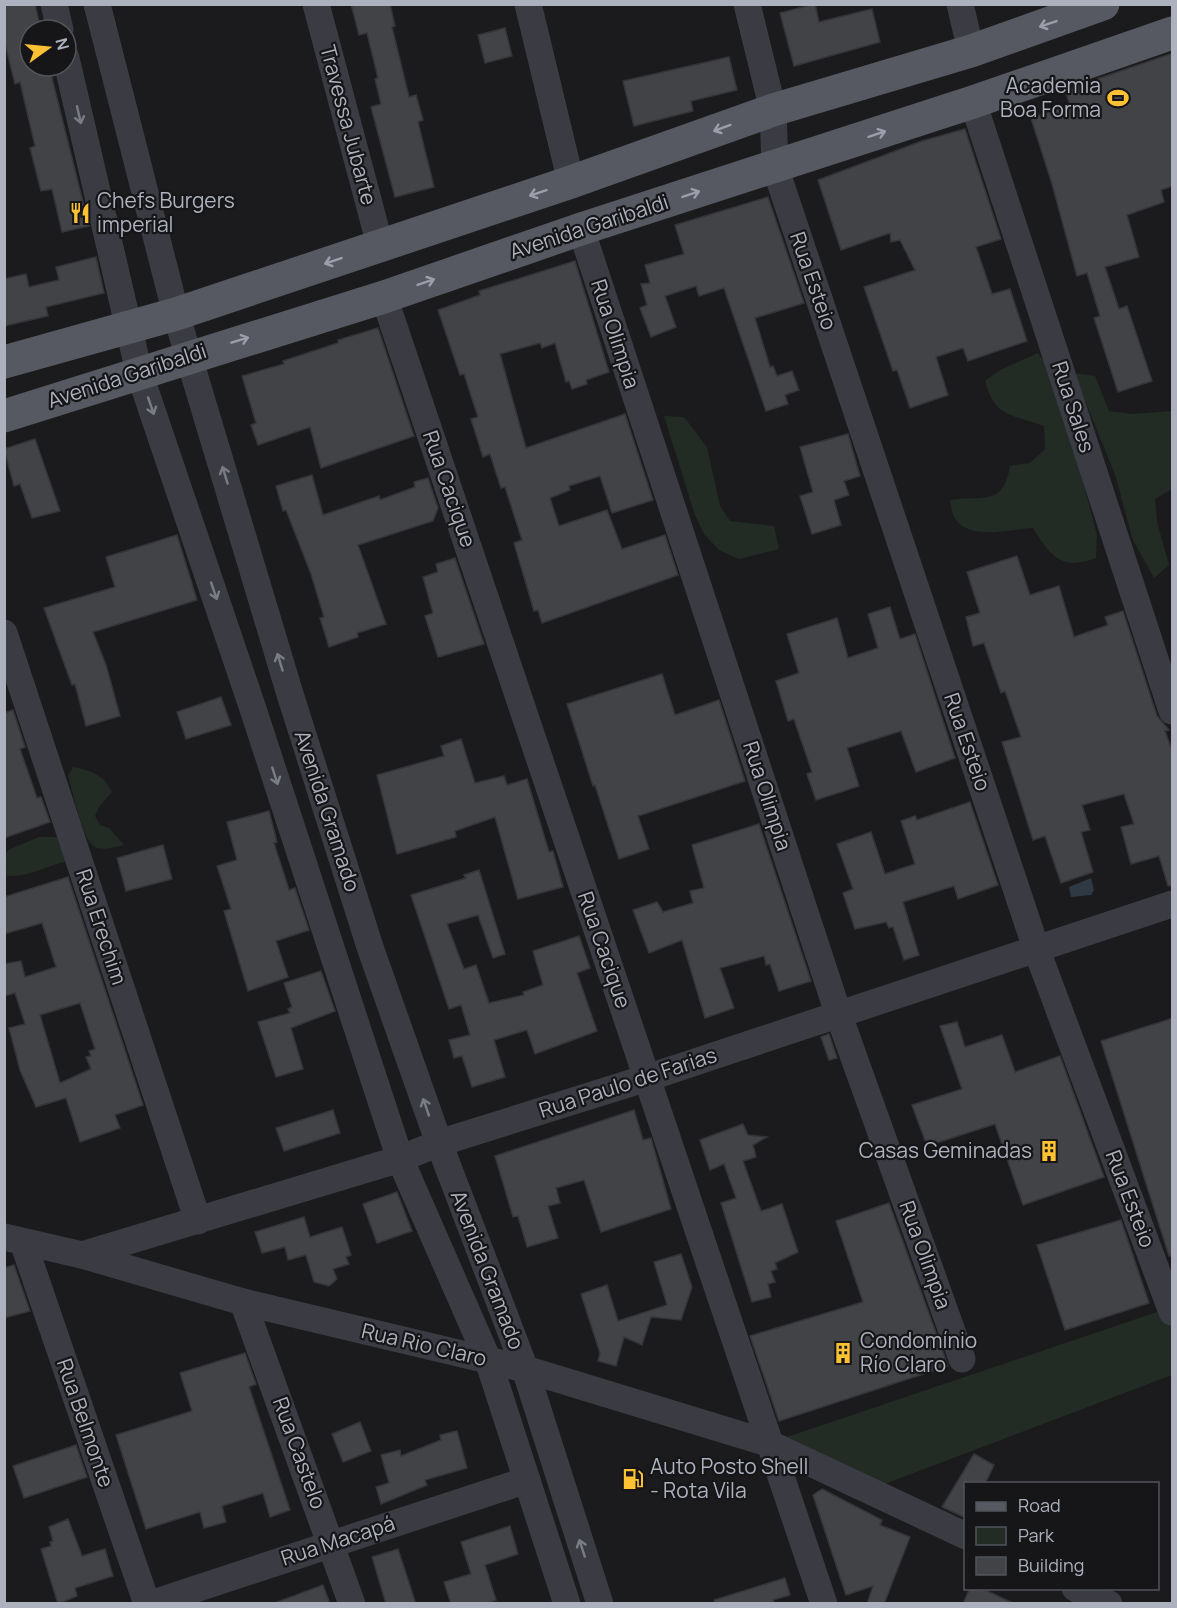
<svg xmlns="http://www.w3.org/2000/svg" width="1177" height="1608" font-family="Manrope,sans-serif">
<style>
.green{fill:#222c24}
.water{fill:#2f3943}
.building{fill:#424347;stroke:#353539;stroke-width:1.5;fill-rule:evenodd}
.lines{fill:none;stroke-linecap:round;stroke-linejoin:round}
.minor{stroke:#3b3c43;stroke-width:27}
.major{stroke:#575962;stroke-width:33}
.oneway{stroke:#9c9fab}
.oneway2{stroke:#7a7c86}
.labels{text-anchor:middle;stroke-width:4.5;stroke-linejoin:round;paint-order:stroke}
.poi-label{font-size:21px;fill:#adb1bd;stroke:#161618;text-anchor:start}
.street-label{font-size:21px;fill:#adb1bd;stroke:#161618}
</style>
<rect width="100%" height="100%" fill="#1b1b1d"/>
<g class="green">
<path d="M1038 353 1055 375 1097 535 1096 558C1062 571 1051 557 1033 528 1010 529 971 541 955 519 952 515 951 506 950 500 984 495 1003 507 1010 466L1030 463 1045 449 1044 426C1012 414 995 418 985 381L1000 370Z"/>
<path d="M1074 373 1095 376 1109 411 1132 414 1172 411V489L1155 499 1157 522 1169 565 1154 578 1132 538 1116 477Z"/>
<path d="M664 416 684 417 707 447 720 506 730 521 774 526 779 549 739 559 719 550 704 534 695 515Z"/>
<path d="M73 767C89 770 105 775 112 792L99 807 95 816 100 825 109 828 124 845C115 847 104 851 95 847 82 840 73 792 68 776Z"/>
<path d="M39 837H59L68 861C46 866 30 877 7 876L4 855 10 849Z"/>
<path d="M1172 1307V1375L882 1485 787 1437Z"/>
</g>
<path class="water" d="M1091 878 1094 890 1091 895 1071 897 1069 887Z"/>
<g class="building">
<path d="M4 4H35L41 30H30V66H49L89 226 62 232 52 189 41 191 30 148 35 146 20 82 15 84 4 40Z"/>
<path d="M351 4H390L395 26 392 27 409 97 416 95 423 120 418 122 434 187 395 197 371 107 381 104 375 79 378 78 367 33 359 35Z"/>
<path d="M815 4 819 22 872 9 880 42 794 66 780 13Z"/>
<path d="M505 28 512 56 485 63 478 35Z"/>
<path d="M1173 53V186L1161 190 1164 202 1127 215 1139 257 1105 267 1119 309 1127 306 1152 381 1118 392 1094 318 1100 316 1087 273 1077 276 1052 184 1031 118 1070 105 1065 90Z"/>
<path d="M729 57 737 90 691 101 693 111 634 126 623 81Z"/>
<path d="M965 129 1001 239 976 247 992 294 1010 289 1027 341 968 361 963 348 936 357 948 395 910 408 897 370 893 371 864 287 915 270 900 240 891 242 890 233 841 250 818 180 922 141Z"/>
<path d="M768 197 804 303 755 318 770 367 773 366 777 376 792 371 799 390 785 395 788 404 766 411 724 288 699 296 696 286 665 296 676 327 651 337 640 308 647 305 641 284 650 283 645 265 684 254 675 225Z"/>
<path d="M96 257 104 293 46 307 48 316 4 326V279L26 274 29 287 59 280 56 267Z"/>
<path d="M575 261 609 372 586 380 587 384 572 389 569 381 566 382 555 343 542 348 540 343 500 354 526 448 625 414 653 500 612 513 600 476 569 486 570 490 550 498 559 526 607 510 622 549 665 535 678 575 542 623 538 610 534 611 514 543 522 540 505 487 501 488 490 454 483 457 471 419 478 417 464 374 460 375 438 310 480 295 479 291Z"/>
<path d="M378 328 414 436 321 468 310 427 258 445 251 425 256 423 242 376 284 364 283 361 338 343V340Z"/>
<path d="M848 434 860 476 844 481 849 495 834 500 841 525 812 534 800 496 813 492 800 447Z"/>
<path d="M35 439 60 511 32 518 20 484 14 486 4 449Z"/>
<path d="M312 475 323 515 379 496 380 500 415 487 414 482 428 478 438 508 433 521 358 545 386 624 357 633 358 637 329 647 320 618 324 617 311 574 286 510 283 511 276 486Z"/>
<path d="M177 535 197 600 93 632 106 665 120 716 86 726 75 684 72 685 44 608 115 587 106 557Z"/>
<path d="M1017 556 1030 595 1059 586 1074 637 1108 625 1105 617 1123 611 1157 716 1169 730 1165 731 1173 753V886H1168L1159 856 1131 864 1121 827 1134 824 1124 794 1082 805 1090 830 1081 832 1093 872 1061 883 1045 836 1033 840 1002 742 1021 737 1005 691 1001 693 984 643 973 646 966 617 980 613 967 572Z"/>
<path d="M455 558 484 644 438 657 425 616 433 613 423 577 438 572 436 564Z"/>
<path d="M890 607 900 639 915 634 955 758 916 772 901 731 847 748 859 786 816 800 807 774 812 772 794 719 788 721 776 681 799 673 787 634 837 618 848 658 878 648 868 614Z"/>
<path d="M662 674 675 715 719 700 745 781 638 816 649 849 619 859 595 785 593 786 567 704Z"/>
<path d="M221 697 231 725 186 739 177 712Z"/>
<path d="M13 710 25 747 20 749 37 798 41 797 50 822 4 838V713Z"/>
<path d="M461 739 475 783 504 776 507 785 527 779 549 852 553 851 563 887 518 899 495 817 455 831 456 837 397 854 377 775 444 756 441 746Z"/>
<path d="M970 802 998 885 958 899 954 886 903 902 919 955 904 960 893 927 889 928 886 922 855 929 843 893 853 889 837 844 871 832 885 874 915 864 901 821 915 816 917 820Z"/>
<path d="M269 811 277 842 274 843 289 890 295 888 309 930 276 941 288 977 248 991 224 911 231 909 217 866 237 860 227 822Z"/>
<path d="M759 824 811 981 779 991 770 964 766 965 764 956 720 968 734 1008 705 1018 682 940 649 953 633 910 657 902 663 912 693 903 690 891 704 888 692 845Z"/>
<path d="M163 845 172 879 126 891 117 858Z"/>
<path d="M479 870 505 954 493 958 478 915 447 924 464 969 476 965 489 1003 524 995 523 992 543 985 533 951 579 936 590 968 577 973 597 1031 535 1054 527 1030 494 1040 505 1077 472 1087 462 1056 454 1058 449 1040 470 1035 461 1005 449 1009 411 895 466 878 464 875Z"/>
<path d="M68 877 143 1105 115 1115 120 1128 80 1142 66 1098 36 1107 20 1070 9 1028 25 1024 15 993 4 996V964L21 961 25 977 56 967 42 923 4 934V897ZM80 1003 95 1049 89 1051 91 1056 86 1057 91 1069 60 1083 40 1015Z"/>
<path d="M321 971 335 1011 291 1028 303 1069 276 1077 258 1022 290 1013 288 1009 292 1007 284 983Z"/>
<path d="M1173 1018V1256H1169L1101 1041Z"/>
<path d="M957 1022 965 1047 1002 1035 1015 1072 1060 1056 1104 1177 1023 1205 995 1124 927 1146 912 1105 962 1089 940 1026Z"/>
<path d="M829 1034 837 1058 829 1060 821 1037Z"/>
<path d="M333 1110 340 1133 284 1151 276 1128Z"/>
<path d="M634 1110 643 1140 651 1138 671 1209 601 1232 584 1180 556 1188 560 1203 548 1206 558 1238 527 1247 518 1216 513 1217 495 1156Z"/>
<path d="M743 1124 748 1135 767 1137 753 1145 756 1157 743 1161 761 1211 782 1204 798 1252 775 1263 777 1269 771 1271 775 1282 768 1284 771 1297 752 1302 721 1203 736 1198 724 1164 710 1170 700 1140Z"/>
<path d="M397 1192 412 1231 377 1243 363 1204Z"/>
<path d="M889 1203 948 1366 779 1421 750 1336 863 1302 836 1221Z"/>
<path d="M304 1217 310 1237 342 1227 351 1255 346 1257 349 1264 333 1269 337 1279 329 1286 314 1282 306 1255 288 1260 285 1247 262 1253 255 1232Z"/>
<path d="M1121 1220 1149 1303 1065 1330 1037 1245Z"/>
<path d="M681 1254 692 1287 681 1320 651 1317 642 1345 624 1337 616 1366 598 1361 600 1353 581 1294 607 1285 618 1321 667 1305 654 1262Z"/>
<path d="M14 1265 30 1311 4 1318V1268Z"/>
<path d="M245 1353 256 1384 249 1387 290 1510 270 1517 263 1493 222 1506 226 1522 204 1528 200 1512 146 1529 116 1435 192 1411 180 1373Z"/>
<path d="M360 1422 371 1451 343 1462 332 1434Z"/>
<path d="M457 1431 467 1468 425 1480 427 1485 381 1504 376 1487 389 1483 381 1455 400 1450 401 1456 441 1440 440 1435Z"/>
<path d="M76 1445 87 1477 24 1498 13 1466Z"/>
<path d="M974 1454 994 1465 985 1484H966V1518L942 1507Z"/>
<path d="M822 1489 882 1520 880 1525 910 1537 884 1604H867L873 1586 846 1595 813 1495Z"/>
<path d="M68 1519 82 1556 105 1549 113 1576 75 1588 77 1596 58 1604 41 1549 51 1546 50 1542 53 1541 49 1527Z"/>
<path d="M510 1526 518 1554 485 1565 496 1600 486 1604H451L444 1582 471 1574 461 1542Z"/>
<path d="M398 1549 416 1604H386L372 1557Z"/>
<path d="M785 1578 790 1595 773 1600 775 1604H715L714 1600Z"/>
<path d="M323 1585 330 1604H277V1602Z"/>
<path d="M970 1588H981L1015 1604H963Z"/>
</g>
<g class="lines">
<g class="minor">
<path d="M54 4 60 30"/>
<path d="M97 4 176 314 290 694 370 947 439 1143 525 1369 600 1604"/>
<path d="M316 4 380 245"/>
<path d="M528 4 571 182"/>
<path d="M747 4 773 110 775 167 1036 948 1172 1312"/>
<path d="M960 4 971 51"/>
<path d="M66 58 139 372 253 709 400 1159 488 1360 567 1604"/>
<path d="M973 102 1172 711"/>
<path d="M581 229 838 1013 962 1359"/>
<path d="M384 297 824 1604"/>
<path d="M4 633 198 1221"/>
<path d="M4 1237 82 1255 243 1302 525 1369 768 1443 966 1536"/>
<path d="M23 1242 147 1604"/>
<path d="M82 1255 400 1159 439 1143 647 1078 1172 904"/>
<path d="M243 1302 352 1604"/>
<path d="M1075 1588 1109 1604"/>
<path d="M150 1604 527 1480"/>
</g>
<g class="major">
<path d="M4 362 176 314 571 182 773 110 971 51 1103 4"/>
<path d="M4 416 384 297 581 229 973 102 1172 33"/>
</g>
</g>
<defs><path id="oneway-shaft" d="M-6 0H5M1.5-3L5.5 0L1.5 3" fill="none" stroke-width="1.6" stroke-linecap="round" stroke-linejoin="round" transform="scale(1.5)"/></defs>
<g class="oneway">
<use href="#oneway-shaft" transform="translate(1048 24) rotate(161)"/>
<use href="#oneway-shaft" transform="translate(722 128) rotate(160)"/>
<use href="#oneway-shaft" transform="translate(877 134) rotate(-18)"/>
<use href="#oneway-shaft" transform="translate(538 193) rotate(162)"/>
<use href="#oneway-shaft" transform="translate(691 194) rotate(-18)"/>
<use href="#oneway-shaft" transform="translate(333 261) rotate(161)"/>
<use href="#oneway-shaft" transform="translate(426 282) rotate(-19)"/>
<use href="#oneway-shaft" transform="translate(240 340) rotate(-17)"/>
</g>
<g class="oneway2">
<use href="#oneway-shaft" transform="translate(79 115) rotate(77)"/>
<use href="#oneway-shaft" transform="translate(151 406) rotate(71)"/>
<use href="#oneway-shaft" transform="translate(225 475) rotate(-107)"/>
<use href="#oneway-shaft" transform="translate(214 591) rotate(71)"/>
<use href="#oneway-shaft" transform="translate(280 662) rotate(-107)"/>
<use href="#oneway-shaft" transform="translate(275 776) rotate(72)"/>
<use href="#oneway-shaft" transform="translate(426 1107) rotate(-109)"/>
<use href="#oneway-shaft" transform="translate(582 1548) rotate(-108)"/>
</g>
<defs>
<symbol id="stadium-bare" viewBox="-9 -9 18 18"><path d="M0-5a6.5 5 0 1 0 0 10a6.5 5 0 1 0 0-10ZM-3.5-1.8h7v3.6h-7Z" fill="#fcc234" stroke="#161618" stroke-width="2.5" paint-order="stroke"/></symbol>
<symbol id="restaurant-bare" viewBox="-9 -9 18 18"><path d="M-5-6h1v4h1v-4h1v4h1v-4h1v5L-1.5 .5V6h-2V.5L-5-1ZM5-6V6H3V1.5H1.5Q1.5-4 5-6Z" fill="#fcc234" stroke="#161618" stroke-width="2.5" paint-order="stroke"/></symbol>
<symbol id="building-bare" viewBox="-9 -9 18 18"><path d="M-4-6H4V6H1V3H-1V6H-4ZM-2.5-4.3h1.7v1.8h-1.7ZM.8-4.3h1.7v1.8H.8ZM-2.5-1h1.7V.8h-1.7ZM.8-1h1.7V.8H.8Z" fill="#fcc234" stroke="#161618" stroke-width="2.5" paint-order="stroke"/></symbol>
<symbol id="fuel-bare" viewBox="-9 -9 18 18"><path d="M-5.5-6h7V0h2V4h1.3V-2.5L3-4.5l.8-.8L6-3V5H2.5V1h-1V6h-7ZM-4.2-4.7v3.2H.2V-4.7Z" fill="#fcc234" stroke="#161618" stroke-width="2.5" paint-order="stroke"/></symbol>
</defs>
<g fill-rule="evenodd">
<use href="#stadium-bare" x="1103" y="83" width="30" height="30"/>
<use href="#restaurant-bare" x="65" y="198" width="30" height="30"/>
<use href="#building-bare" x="1034" y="1136" width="30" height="30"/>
<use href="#building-bare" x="828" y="1338" width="30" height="30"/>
<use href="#fuel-bare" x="618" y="1464" width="30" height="30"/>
</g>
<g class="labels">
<g class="poi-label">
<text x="1101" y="93" text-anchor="end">Academia<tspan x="1101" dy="24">Boa Forma</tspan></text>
<text x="97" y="208">Chefs Burgers<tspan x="97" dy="24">imperial</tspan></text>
<text x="1032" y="1158" text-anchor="end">Casas Geminadas</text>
<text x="860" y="1348">Condomínio<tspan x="860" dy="24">Río Claro</tspan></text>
<text x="650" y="1474">Auto Posto Shell<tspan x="650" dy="24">- Rota Vila</tspan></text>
</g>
<g class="street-label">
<text transform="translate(348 125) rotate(75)" y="7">Travessa Jubarte</text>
<text transform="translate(589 227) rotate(-18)" y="7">Avenida Garibaldi</text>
<text transform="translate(813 281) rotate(71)" y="7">Rua Esteio</text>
<text transform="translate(615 334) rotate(72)" y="7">Rua Olimpia</text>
<text transform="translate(127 376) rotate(-18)" y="7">Avenida Garibaldi</text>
<text transform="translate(1073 407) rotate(72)" y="7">Rua Sales</text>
<text transform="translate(449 489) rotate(71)" y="7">Rua Cacique</text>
<text transform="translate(967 742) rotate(71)" y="7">Rua Esteio</text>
<text transform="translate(767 796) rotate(72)" y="7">Rua Olimpia</text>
<text transform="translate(327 811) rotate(72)" y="7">Avenida Gramado</text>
<text transform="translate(101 927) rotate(72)" y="7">Rua Erechim</text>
<text transform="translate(604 950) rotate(71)" y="7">Rua Cacique</text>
<text transform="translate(628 1083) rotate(-18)" y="7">Rua Paulo de Farias</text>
<text transform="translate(1130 1199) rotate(69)" y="7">Rua Esteio</text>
<text transform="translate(925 1255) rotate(70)" y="7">Rua Olimpia</text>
<text transform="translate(487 1270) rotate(69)" y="7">Avenida Gramado</text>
<text transform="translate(424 1345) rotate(13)" y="7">Rua Rio Claro</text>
<text transform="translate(85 1423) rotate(71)" y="7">Rua Belmonte</text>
<text transform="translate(299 1453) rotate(70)" y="7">Rua Castelo</text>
<text transform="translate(338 1541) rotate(-18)" y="7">Rua Macapá</text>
</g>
</g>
<rect width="1177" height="1608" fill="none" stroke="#adb1bd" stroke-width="12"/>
<rect x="964" y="1482" width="195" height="108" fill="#161618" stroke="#52545a" stroke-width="1.5"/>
<rect x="976" y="1502" width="30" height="9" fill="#575962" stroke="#52545a" stroke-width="1.5"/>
<text x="1018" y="1512" font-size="18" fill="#adb1bd">Road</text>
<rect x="976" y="1527" width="30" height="18" fill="#222c24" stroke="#52545a" stroke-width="1.5"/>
<text x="1018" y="1542" font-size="18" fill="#adb1bd">Park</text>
<rect x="976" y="1557" width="30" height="18" fill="#424347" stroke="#52545a" stroke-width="1.5"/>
<text x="1018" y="1572" font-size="18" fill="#adb1bd">Building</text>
<g transform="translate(48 48) rotate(75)"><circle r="28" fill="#161618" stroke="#52545a" stroke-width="1.5"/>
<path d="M0-4.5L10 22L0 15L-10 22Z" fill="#fcc234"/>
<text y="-9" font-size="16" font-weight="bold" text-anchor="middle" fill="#adb1bd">N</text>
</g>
</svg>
